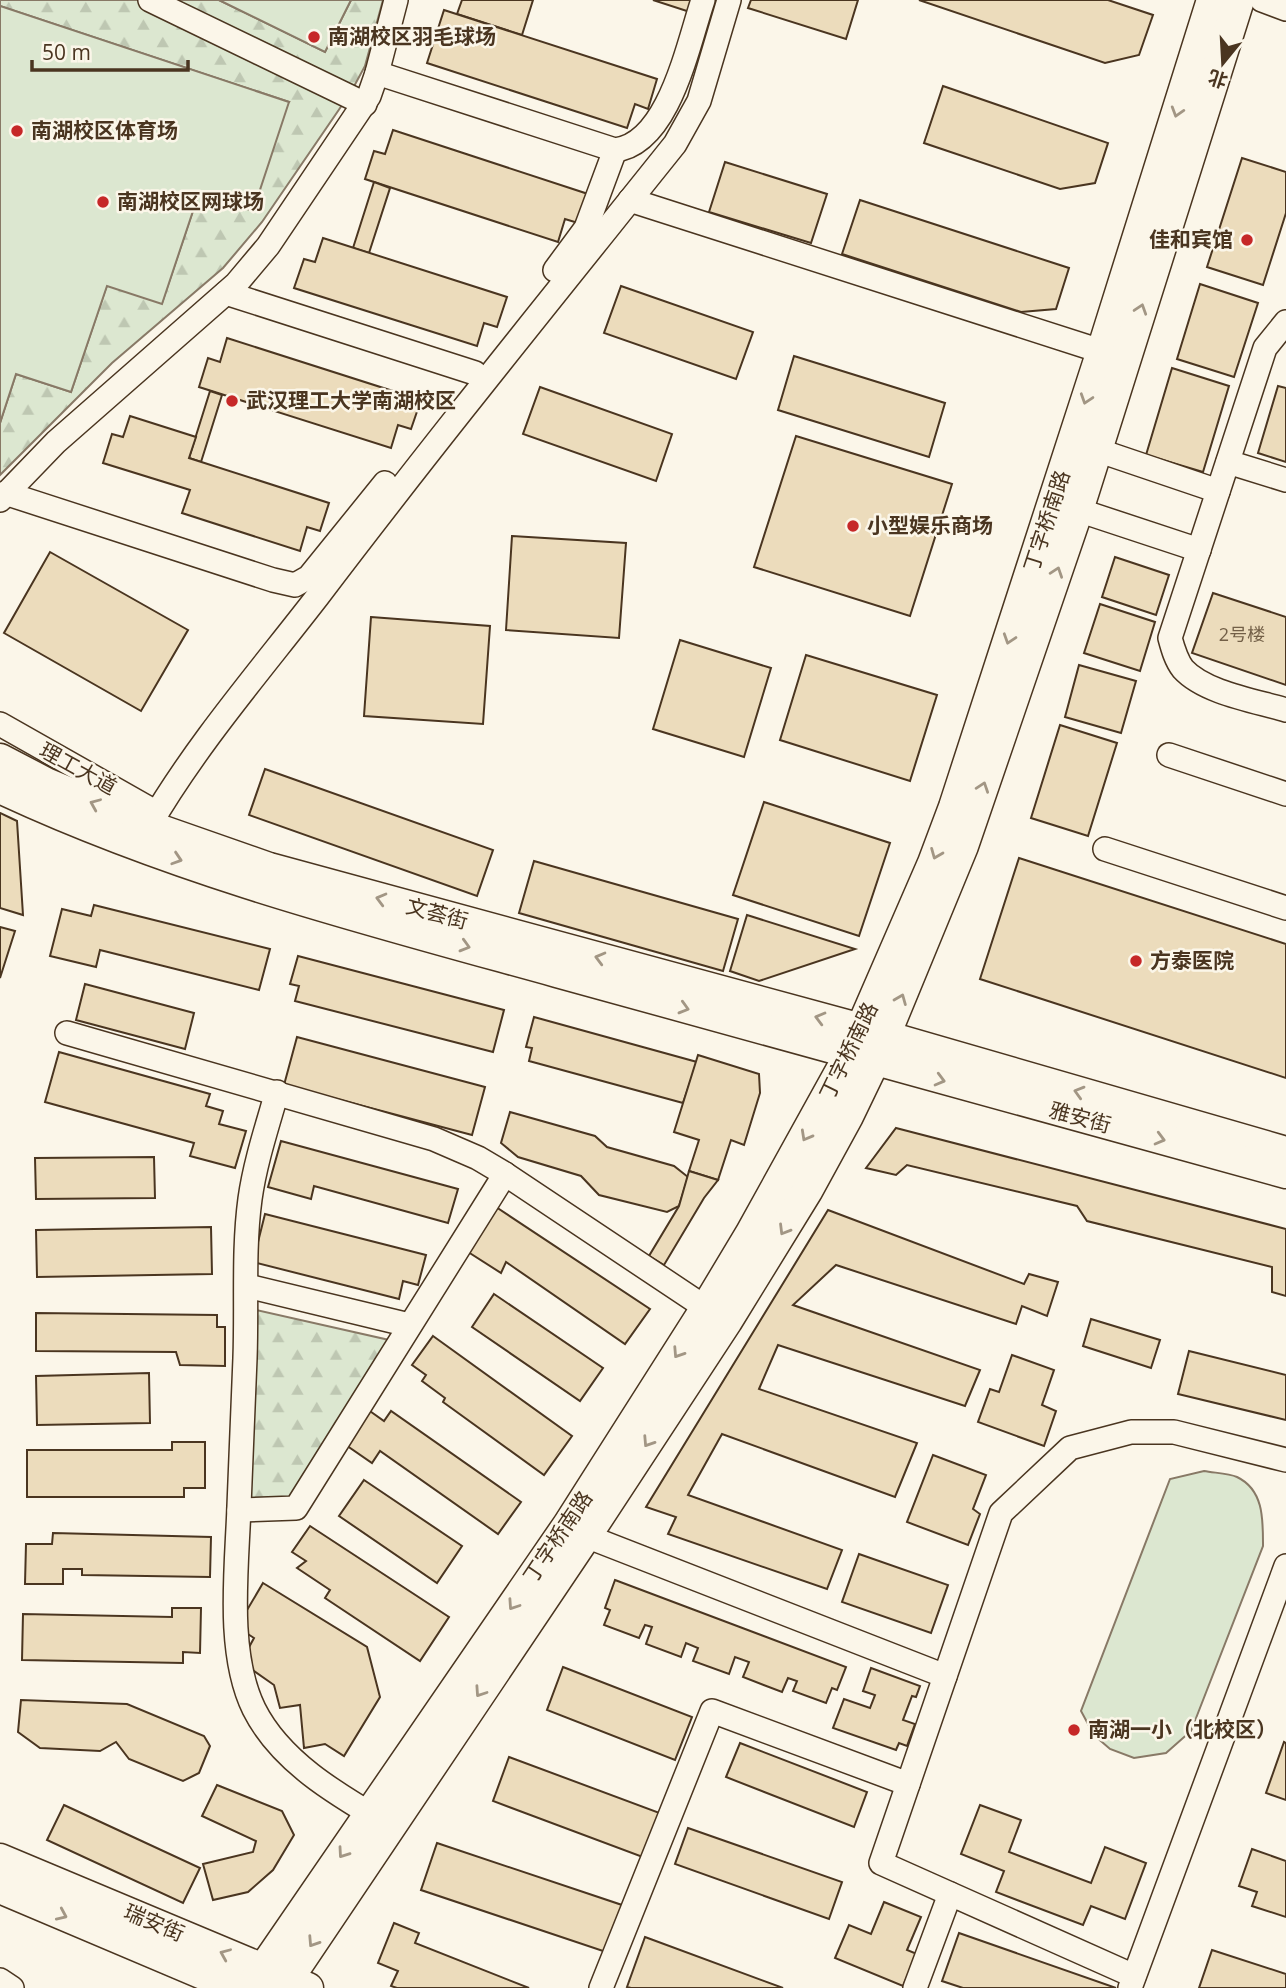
<svg xmlns="http://www.w3.org/2000/svg" width="1286" height="1988" font-family="'Open Sans','Noto Sans SC',sans-serif">
<style>
.forest{fill:url(#forest-firs);stroke:#887966;stroke-width:2}
.pitch{fill:#dce7d0;stroke:#887966;stroke-width:2}
.building{fill:#ecdcbc;stroke:#4a3520;stroke-width:2}
.lines{fill:none;stroke-linecap:round;stroke-linejoin:round}
.minor-casing{stroke:#4a3520;stroke-width:26}
.major-casing{stroke:#4a3520;stroke-width:33}
.minor{stroke:#fbf6e9;stroke-width:23}
.major{stroke:#fbf6e9;stroke-width:30}
.oneway{stroke:#a29684}
.poi-dot{fill:#c62828;stroke:#fbf6e9;stroke-width:2.5}
.labels{text-anchor:middle;stroke-width:5;stroke-linejoin:round;paint-order:stroke}
.number-label{font-size:18px;fill:#725f47}
.poi-label{font-size:21px;font-weight:bold;fill:#4a3520;stroke:#fbf6e9;text-anchor:start}
.street-label{font-size:21px;fill:#4a3520;stroke:#fbf6e9}
</style>
<defs>
<pattern id="forest-firs" width="22" height="20" patternUnits="userSpaceOnUse" patternTransform="scale(1.75)"><rect width="22" height="20" fill="#dce7d0"/><path d="M5 1l3.5 6h-7zM16 11l3.5 6h-7z" fill="#bec7b2"/></pattern>
</defs>
<rect width="100%" height="100%" fill="#fbf6e9"/>
<g class="forest">
<path d="M0 0H219L325 52 351 0H383L365 66 351 92 262 222 223 268 112 363 0 475V423L16 374 71 392 107 285 162 303 199 193 289 102 0 6Z"/>
<path d="M247 1308 398 1342 296 1508 239 1510Z"/>
</g>
<g class="pitch">
<path d="M219 0H351L325 52Z"/>
<path d="M0 6 289 102 253 211 199 193 162 304 107 286 71 392 16 374 0 423Z"/>
<path d="M1204 1471C1214 1473 1228 1473 1237 1477 1264 1490 1263 1520 1263 1546L1191 1731 1166 1753 1134 1758 1110 1749 1094 1735 1081 1711 1170 1479Z"/>
</g>
<g class="building">
<path d="M462 0H533L522 35 457 14Z"/>
<path d="M653 0H698L693 13Z"/>
<path d="M751 0H858L846 39 748 8Z"/>
<path d="M919 0H1108L1153 15 1139 55 1105 63Z"/>
<path d="M444 10 657 79 648 109 635 104 627 128 427 63Z"/>
<path d="M943 86 1108 143 1095 183 1060 189 924 143Z"/>
<path d="M393 130 588 194 578 223 565 219 558 242 365 179 374 151 385 154Z"/>
<path d="M1242 158 1286 172V213L1263 285 1207 267Z"/>
<path d="M725 162 827 194 811 243 709 212Z"/>
<path d="M374 182 390 188 369 253 353 248Z"/>
<path d="M860 200 1069 268 1056 309 1021 312 842 254Z"/>
<path d="M323 238 507 297 497 327 484 323 477 346 294 288 304 259 315 262Z"/>
<path d="M1200 284 1258 303 1234 377 1177 359Z"/>
<path d="M621 286 753 332 736 379 604 333Z"/>
<path d="M227 338 421 400 411 429 398 425 391 448 199 387 208 358 220 362Z"/>
<path d="M794 356 945 403 929 457 778 410Z"/>
<path d="M1172 368 1229 386 1203 472 1146 455Z"/>
<path d="M1278 386 1286 388V462L1258 453Z"/>
<path d="M540 387 672 434 656 481 523 434Z"/>
<path d="M210 391 222 395 201 462 189 458Z"/>
<path d="M130 416 196 437 189 458 329 503 320 531 307 527 300 551 182 513 190 490 103 463 112 434 123 437Z"/>
<path d="M796 436 952 484 910 616 754 567Z"/>
<path d="M512 536 626 543 619 638 506 630Z"/>
<path d="M50 552 188 630 141 711 4 633Z"/>
<path d="M1115 557 1169 575 1156 615 1102 597Z"/>
<path d="M1213 593 1286 617V685L1192 653Z"/>
<path d="M1100 604 1155 622 1140 671 1084 653Z"/>
<path d="M371 617 490 626 483 724 364 716Z"/>
<path d="M680 640 771 668 744 757 653 729Z"/>
<path d="M806 655 937 695 910 781 780 740Z"/>
<path d="M1079 665 1136 681 1121 733 1065 717Z"/>
<path d="M1060 725 1117 743 1088 836 1031 818Z"/>
<path d="M265 769 493 850 477 896 249 815Z"/>
<path d="M764 802 890 843 859 936 733 895Z"/>
<path d="M0 813 17 821 23 915 0 908Z"/>
<path d="M1019 858 1286 944V1078L980 979Z"/>
<path d="M534 861 738 919 723 971 519 913Z"/>
<path d="M94 905 270 949 259 990 100 950 96 967 50 956 62 909 91 916Z"/>
<path d="M747 915 855 949 759 981 730 971Z"/>
<path d="M0 927 15 931 0 978Z"/>
<path d="M298 956 504 1010 493 1052 295 1001 299 986 290 984Z"/>
<path d="M85 984 194 1013 185 1049 76 1020Z"/>
<path d="M534 1017 697 1062 683 1103 529 1061 532 1048 526 1047Z"/>
<path d="M297 1037 485 1087 472 1135 284 1085Z"/>
<path d="M59 1052 210 1094 206 1106 223 1111 219 1124 246 1131 235 1168 190 1156 194 1143 45 1102Z"/>
<path d="M698 1055 759 1074 760 1093 744 1145 731 1140 718 1180 689 1171 699 1140 674 1132Z"/>
<path d="M510 1112 595 1136 607 1147 674 1166 688 1177 679 1206 667 1212 599 1195 581 1176 518 1157 501 1143Z"/>
<path d="M896 1128 1286 1229V1296L1272 1292V1267L1087 1221 1077 1206 907 1165 896 1175 866 1168Z"/>
<path d="M281 1141 458 1189 448 1223 314 1186 311 1199 268 1187Z"/>
<path d="M154 1157 155 1198 36 1199 35 1158Z"/>
<path d="M689 1171 718 1180 704 1198 664 1265 649 1256 679 1206Z"/>
<path d="M493 1205 650 1309 625 1344 506 1262 501 1273 465 1250Z"/>
<path d="M828 1210 1024 1284 1029 1274 1058 1282 1047 1316 1022 1306 1016 1324 836 1265 793 1305 980 1370 965 1406 778 1345 759 1389 917 1443 895 1497 722 1434 688 1495 842 1550 827 1589 668 1534 676 1517 646 1507Z"/>
<path d="M265 1214 426 1255 418 1285 403 1281 399 1299 253 1262Z"/>
<path d="M211 1227 212 1274 37 1277 36 1230Z"/>
<path d="M494 1294 603 1368 580 1401 472 1327Z"/>
<path d="M36 1313 217 1315V1327H225V1366L180 1365 176 1352 36 1351Z"/>
<path d="M1091 1319 1160 1340 1151 1368 1083 1346Z"/>
<path d="M433 1336 572 1436 544 1475 443 1402 445 1398 422 1381 426 1375 412 1365Z"/>
<path d="M1189 1351 1286 1375V1420L1178 1394Z"/>
<path d="M1012 1355 1054 1370 1042 1405 1056 1411 1044 1446 978 1422 990 1389 999 1392Z"/>
<path d="M149 1373 150 1423 37 1425 36 1376Z"/>
<path d="M367 1409 384 1421 391 1411 521 1502 498 1534 380 1451 372 1463 343 1443Z"/>
<path d="M172 1442H205V1488H184V1497H27V1450H172Z"/>
<path d="M933 1455 986 1475 973 1509 980 1514 968 1545 907 1522Z"/>
<path d="M364 1480 462 1546 437 1583 339 1516Z"/>
<path d="M310 1526 449 1617 420 1661 325 1598 330 1590 297 1568 306 1561 292 1552Z"/>
<path d="M53 1533 211 1537 210 1577 82 1575V1569H63V1584H25L26 1544H52Z"/>
<path d="M859 1554 948 1585 931 1633 842 1602Z"/>
<path d="M615 1580 846 1667 837 1690 832 1688 826 1703 793 1691 797 1681 788 1678 782 1692 743 1677 749 1662 735 1657 729 1674 693 1661 698 1648 686 1643 681 1657 646 1644 652 1627 645 1625 639 1638 604 1625 610 1610 605 1608Z"/>
<path d="M263 1583 367 1647 380 1697 344 1756 325 1744 304 1748 300 1705 280 1708 274 1685 241 1662 254 1638 237 1627Z"/>
<path d="M172 1608H201L200 1653 183 1652V1663L22 1660 23 1614 172 1617Z"/>
<path d="M563 1667 692 1717 675 1760 547 1710Z"/>
<path d="M871 1668 920 1686 916 1697 912 1696 903 1720 915 1724 907 1746 899 1743 896 1750 833 1728 844 1699 870 1708 875 1695 863 1691Z"/>
<path d="M21 1700 127 1704 204 1736 210 1746 199 1773 183 1781 129 1759 116 1742 100 1751 40 1748 18 1732Z"/>
<path d="M1284 1742 1286 1743V1800L1266 1793Z"/>
<path d="M740 1743 867 1792 854 1827 726 1777Z"/>
<path d="M509 1757 665 1815 648 1859 493 1801Z"/>
<path d="M217 1785 282 1811 294 1835 273 1870 248 1892 213 1900 203 1864 253 1852 256 1841 202 1816Z"/>
<path d="M64 1805 200 1868 183 1903 47 1840Z"/>
<path d="M980 1805 1021 1820 1009 1852 1091 1883 1105 1847 1146 1863 1125 1919 1091 1906 1083 1925 996 1892 1004 1871 961 1854Z"/>
<path d="M688 1828 842 1882 829 1919 675 1864Z"/>
<path d="M437 1843 622 1905 606 1952 421 1890Z"/>
<path d="M1252 1849 1286 1861V1917L1252 1906 1257 1892 1239 1886Z"/>
<path d="M884 1902 921 1917 907 1950 917 1954 903 1986 835 1958 849 1925 871 1934Z"/>
<path d="M394 1923 419 1933 415 1943 529 1988H397L391 1986 398 1971 378 1963Z"/>
<path d="M959 1933 1116 1988H963L942 1981Z"/>
<path d="M645 1937 783 1988H631L627 1987Z"/>
<path d="M1212 1950 1286 1974V1988H1199Z"/>
</g>
<g class="lines">
<defs>
<g id="minor">
<path d="M150 0 365 104"/>
<path d="M1262 0 1286 9"/>
<path d="M377 73 615 150C669 144 688 44 703 0"/>
<path d="M630 200 1116 356"/>
<path d="M555 270 586 228 615 150"/>
<path d="M226 293 475 373"/>
<path d="M1286 322 1265 348 1170 638C1173 649 1176 660 1183 669 1205 693 1256 701 1286 710"/>
<path d="M1097 450 1218 491"/>
<path d="M1228 462 1286 480"/>
<path d="M5 493 273 580 295 585 309 577 385 483"/>
<path d="M0 500 56 442 236 284 268 246 369 96 377 73 396 0"/>
<path d="M1078 510 1199 550"/>
<path d="M0 724 157 813"/>
<path d="M1169 755 1286 794"/>
<path d="M149 826C196 745 260 671 318 596 434 443 555 294 675 144L699 101 729 0"/>
<path d="M1105 849 1286 908"/>
<path d="M67 1033 434 1139 478 1158 505 1174 718 1316"/>
<path d="M277 1092C267 1127 255 1163 250 1199 243 1251 247 1305 245 1358 243 1407 241 1456 239 1506 237 1567 226 1652 254 1709 280 1761 336 1794 384 1822"/>
<path d="M247 1286 409 1325"/>
<path d="M239 1510 296 1508 505 1174"/>
<path d="M586 1536 945 1676"/>
<path d="M1134 1976 881 1863 1001 1513 1070 1448 1131 1432H1174L1286 1460"/>
<path d="M0 1980 12 1988"/>
<path d="M601 1988 712 1711 908 1784"/>
<path d="M915 1988 950 1894"/>
<path d="M1130 1988 1286 1566"/>
</g>
<g id="major">
<path d="M0 759 46 783 149 826 269 868 861 1029 1286 1152"/>
<path d="M0 788C177 871 369 920 557 972 800 1040 1043 1108 1286 1173"/>
<path d="M0 1859 308 1988"/>
<path d="M0 1888 236 1988"/>
<path d="M250 1988 568 1525 706 1308 751 1233 850 1054 933 863 954 807 1102 351 1212 0"/>
<path d="M282 1988 586 1536 727 1321 807 1191 848 1116 874 1062 963 846 1078 510 1239 0"/>
</g>
</defs>
<use href="#minor" class="minor-casing"/>
<use href="#major" class="major-casing"/>
<use href="#minor" class="minor"/>
<use href="#major" class="major"/>
</g>
<defs><path id="oneway-chevron" d="M-2-3.5L2.5 0L-2 3.5" fill="none" stroke-width="1.6" stroke-linecap="round" stroke-linejoin="round" transform="scale(1.75)"/></defs>
<g class="oneway">
<use href="#oneway-chevron" transform="translate(1177 112) rotate(107)"/>
<use href="#oneway-chevron" transform="translate(1141 309) rotate(-72)"/>
<use href="#oneway-chevron" transform="translate(1086 399) rotate(108)"/>
<use href="#oneway-chevron" transform="translate(1057 572) rotate(-71)"/>
<use href="#oneway-chevron" transform="translate(1009 639) rotate(108)"/>
<use href="#oneway-chevron" transform="translate(983 787) rotate(-71)"/>
<use href="#oneway-chevron" transform="translate(95 804) rotate(-157)"/>
<use href="#oneway-chevron" transform="translate(936 854) rotate(112)"/>
<use href="#oneway-chevron" transform="translate(177 859) rotate(18)"/>
<use href="#oneway-chevron" transform="translate(381 899) rotate(-165)"/>
<use href="#oneway-chevron" transform="translate(465 946) rotate(16)"/>
<use href="#oneway-chevron" transform="translate(600 958) rotate(-165)"/>
<use href="#oneway-chevron" transform="translate(901 999) rotate(-68)"/>
<use href="#oneway-chevron" transform="translate(684 1008) rotate(16)"/>
<use href="#oneway-chevron" transform="translate(820 1018) rotate(-165)"/>
<use href="#oneway-chevron" transform="translate(940 1080) rotate(15)"/>
<use href="#oneway-chevron" transform="translate(1079 1092) rotate(-164)"/>
<use href="#oneway-chevron" transform="translate(806 1136) rotate(119)"/>
<use href="#oneway-chevron" transform="translate(1160 1139) rotate(15)"/>
<use href="#oneway-chevron" transform="translate(784 1230) rotate(121)"/>
<use href="#oneway-chevron" transform="translate(678 1353) rotate(123)"/>
<use href="#oneway-chevron" transform="translate(648 1442) rotate(123)"/>
<use href="#oneway-chevron" transform="translate(513 1605) rotate(124)"/>
<use href="#oneway-chevron" transform="translate(480 1692) rotate(124)"/>
<use href="#oneway-chevron" transform="translate(343 1853) rotate(125)"/>
<use href="#oneway-chevron" transform="translate(62 1915) rotate(24)"/>
<use href="#oneway-chevron" transform="translate(313 1942) rotate(123)"/>
<use href="#oneway-chevron" transform="translate(225 1954) rotate(-157)"/>
</g>
<g class="poi-dot">
<circle cx="314" cy="37" r="7"/>
<circle cx="17" cy="131" r="7"/>
<circle cx="103" cy="202" r="7"/>
<circle cx="1247" cy="240" r="7"/>
<circle cx="232" cy="401" r="7"/>
<circle cx="853" cy="526" r="7"/>
<circle cx="1136" cy="961" r="7"/>
<circle cx="1074" cy="1730" r="7"/>
</g>
<g class="labels">
<g class="number-label">
<text x="1242" y="641">2号楼</text>
</g>
<g class="poi-label">
<text x="328" y="44">南湖校区羽毛球场</text>
<text x="31" y="138">南湖校区体育场</text>
<text x="117" y="209">南湖校区网球场</text>
<text x="1233" y="247" text-anchor="end">佳和宾馆</text>
<text x="246" y="408">武汉理工大学南湖校区</text>
<text x="867" y="533">小型娱乐商场</text>
<text x="1150" y="968">方泰医院</text>
<text x="1088" y="1737">南湖一小（北校区）</text>
</g>
<g class="street-label">
<text transform="translate(1047 521) rotate(-72)" y="7">丁字桥南路</text>
<text transform="translate(78 769) rotate(29)" y="7">理工大道</text>
<text transform="translate(437 914) rotate(15)" y="7">文荟街</text>
<text transform="translate(849 1051) rotate(-64)" y="7">丁字桥南路</text>
<text transform="translate(1080 1118) rotate(15)" y="7">雅安街</text>
<text transform="translate(558 1537) rotate(-56)" y="7">丁字桥南路</text>
<text transform="translate(154 1923) rotate(23)" y="7">瑞安街</text>
</g>
</g>
<g transform="translate(1223 63) rotate(198)" stroke="#fbf6e9" stroke-width="5" paint-order="stroke">
<path d="M0-5L12 26L0 18L-12 26Z" fill="#4a3520"/>
<text y="-10" font-size="19" font-weight="bold" text-anchor="middle" fill="#4a3520">北</text>
</g>
<path d="M32 60v10h156v-10" fill="none" stroke="#4a3520" stroke-width="3.5"/>
<text x="42" y="60" font-size="21" fill="#4a3520" stroke="#fbf6e9" stroke-width="5" paint-order="stroke">50 m</text>
</svg>
